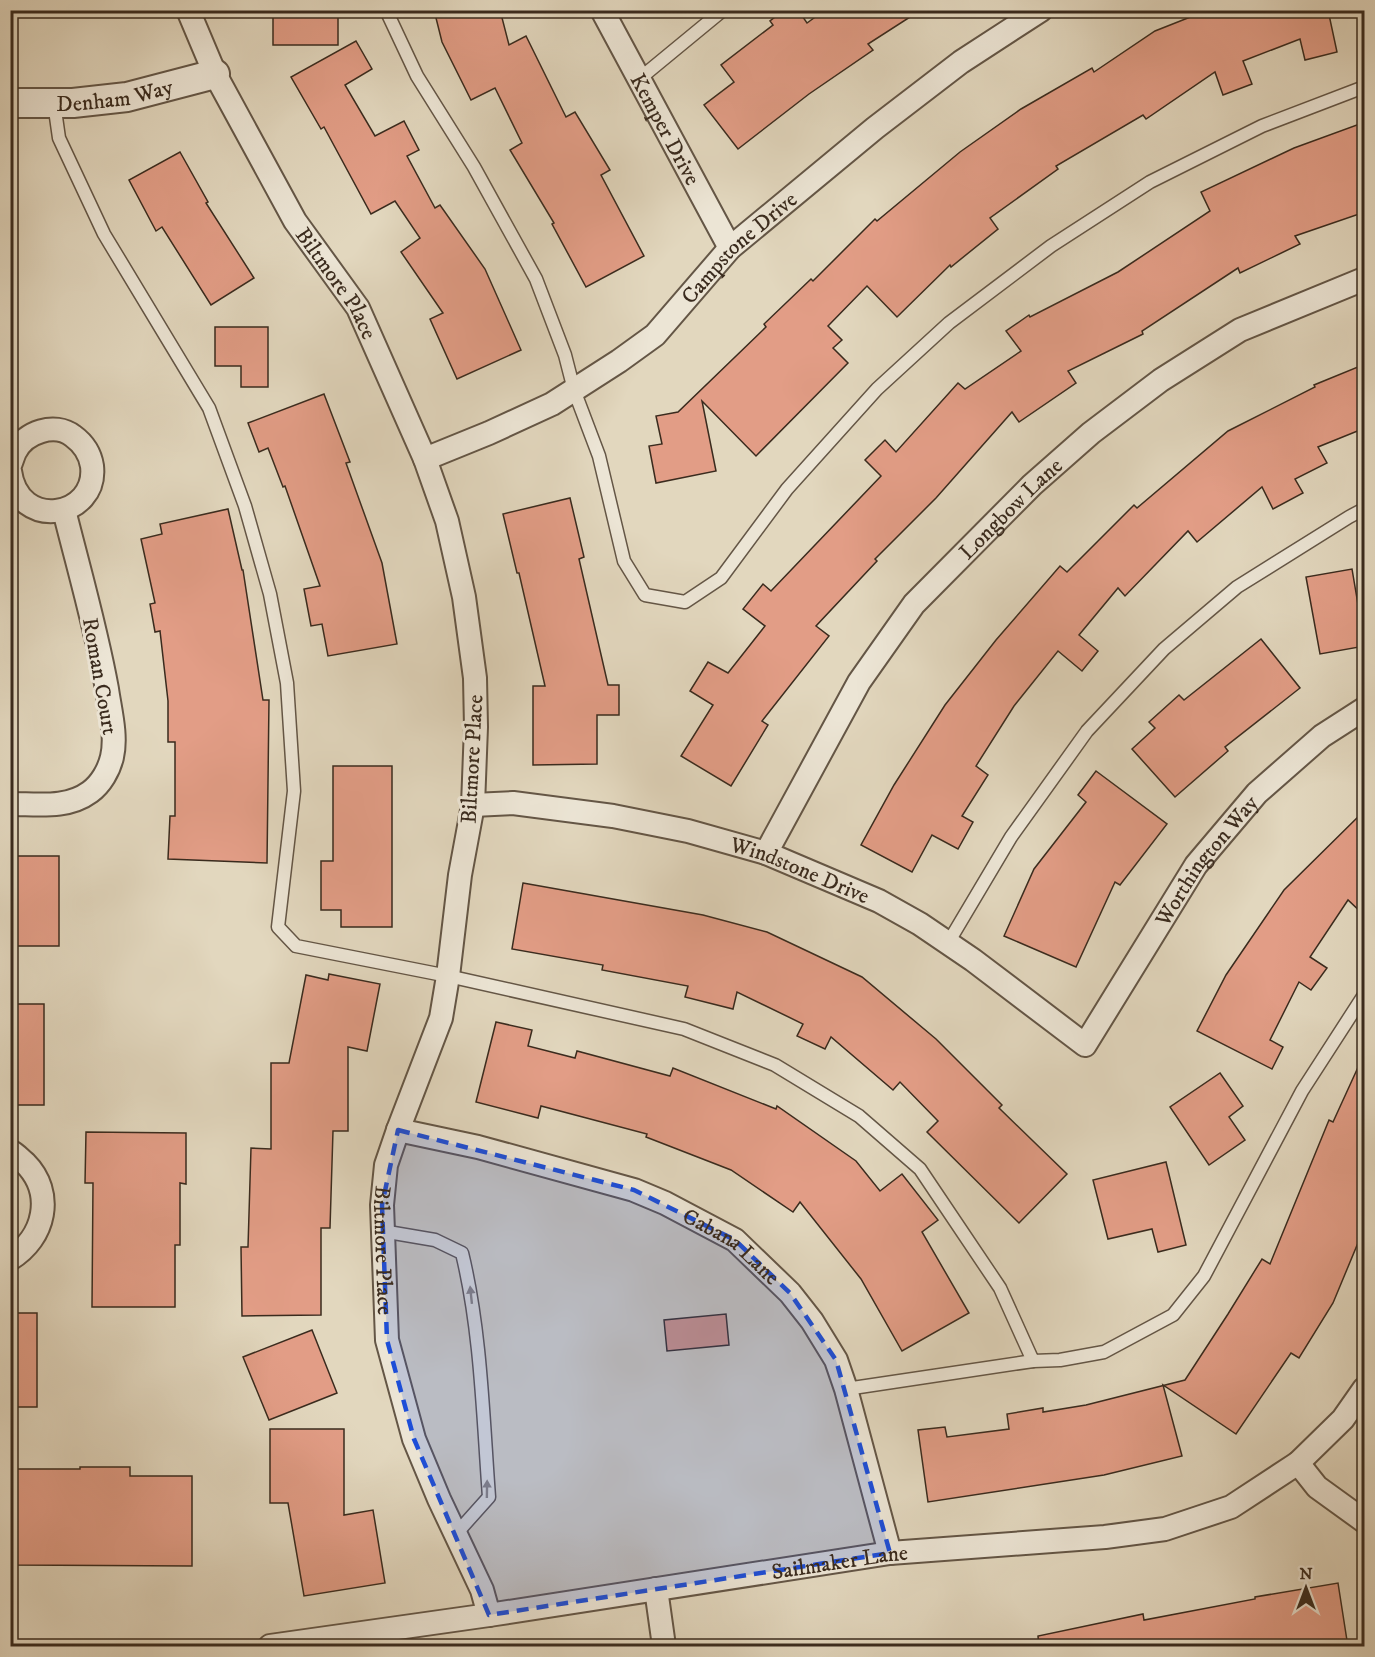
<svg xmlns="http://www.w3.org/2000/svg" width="1375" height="1657" font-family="'IM FELL DW Pica',serif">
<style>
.building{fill:#e29d86;stroke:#3a2b1e;stroke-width:1.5}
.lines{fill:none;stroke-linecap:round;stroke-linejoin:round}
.service-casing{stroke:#645646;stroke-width:15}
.minor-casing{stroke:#645646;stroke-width:26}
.tertiary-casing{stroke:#645646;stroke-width:32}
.service{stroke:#ece5d5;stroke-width:12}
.minor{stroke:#ece5d5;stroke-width:22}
.tertiary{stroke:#ece5d5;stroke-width:28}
.oneway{fill:#93887a}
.marked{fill:#1d4ed8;fill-opacity:0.2;stroke:#1d4ed8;stroke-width:4.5;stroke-dasharray:12 8;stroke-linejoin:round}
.labels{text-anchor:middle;stroke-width:6;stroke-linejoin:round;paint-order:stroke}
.street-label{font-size:22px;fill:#3a2b1e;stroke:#ece5d5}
</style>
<rect width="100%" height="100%" fill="#e2d7be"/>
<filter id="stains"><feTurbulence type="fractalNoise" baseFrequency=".00333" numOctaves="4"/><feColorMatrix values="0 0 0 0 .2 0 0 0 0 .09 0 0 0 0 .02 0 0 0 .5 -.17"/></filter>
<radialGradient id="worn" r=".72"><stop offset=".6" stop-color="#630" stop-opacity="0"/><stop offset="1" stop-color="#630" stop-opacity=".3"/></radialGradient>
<g class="building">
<rect x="273" y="10" width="65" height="35"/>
<path d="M434 10H500L509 45 526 36 566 117 575 112 610 170 601 175 644 256 586 287 552 224 554 223 510 150 522 143 495 88 471 100 442 42Z"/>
<path d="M784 10H798L807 23 825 10H921L868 44 873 50 809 94 738 149 704 105 734 82 721 65 773 25 770 21Z"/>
<path d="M1208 10H1328L1337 52 1305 60 1300 39 1243 61 1252 84 1223 95 1215 72 1146 119 1143 115 1056 166 1058 169 990 218 998 229 951 267 950 265 897 317 867 286 828 326 842 340 833 348 848 363 756 456 702 401 716 471 656 483 649 446 662 444 656 416 678 412 766 327 764 324 811 279 813 281 875 219 877 221 960 152 1021 109 1092 68 1094 72 1155 31Z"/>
<path d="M356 41 372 69 345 85 375 136 404 121 419 150 407 156 435 208 440 205 485 269 521 350 457 379 430 319 443 313 401 252 420 238 395 201 371 214 324 127 321 129 291 77Z"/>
<path d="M1365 122V212L1295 236 1300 244 1240 273 1238 268 1142 331 1143 334 1068 371 1076 383 1019 422 1012 412 936 498 875 559 877 561 816 626 829 636 762 721 768 725 731 786 681 756 713 705 690 691 708 662 728 673 765 626 743 609 763 584 771 591 881 476 865 460 885 440 896 452 958 383 965 389 1021 351 1006 331 1029 315 1030 317 1118 272 1210 211 1201 192 1294 148Z"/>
<path d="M180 152 208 202 206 203 254 278 211 305 162 227 156 231 129 180Z"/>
<path d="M215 327H268V387H241V366H215Z"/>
<path d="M1365 364V428L1318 447 1327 463 1295 479 1303 493 1273 509 1262 487 1197 542 1188 531 1125 596 1118 588 1079 635 1098 651 1082 671 1058 651 1014 706 976 766 988 775 962 816 973 822 958 849 932 835 912 872 861 845 894 785 945 705 996 640 1060 566 1067 572 1134 505 1137 508 1228 431 1315 387 1314 385Z"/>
<path d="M324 394 350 462 346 463 382 563 397 644 328 656 322 624 311 626 304 589 320 586 285 486 283 487 268 448 259 452 248 423Z"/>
<path d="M570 498 584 557 579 559 608 685H619V715H597V764L533 765V686H545L519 573H517L503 514Z"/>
<path d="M228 509 242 570H243L263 700H269L267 863 168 859 170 816H175V742H168V701L160 631 155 632 150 604 155 603 141 539 162 534 160 524Z"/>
<path d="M1352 569 1365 646 1320 654 1306 577Z"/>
<path d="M1261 639 1300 688 1225 747 1228 751 1175 797 1132 749 1155 728 1149 722 1179 695 1184 700Z"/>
<path d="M333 766H392V927H341V910H321V861H333Z"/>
<path d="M1096 771 1167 824 1120 885 1115 882 1076 967 1004 936 1034 869 1086 802 1078 795Z"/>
<path d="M1365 810V916L1348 900 1310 957 1327 968 1311 990 1299 982 1270 1040 1283 1047 1272 1069 1197 1031 1226 975 1284 890Z"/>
<rect x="17" y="856" width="42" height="90"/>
<path d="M523 883 703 915 767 932 862 977 936 1039 1002 1105 999 1108 1067 1174 1019 1223 927 1132 938 1121 900 1082 893 1090 831 1037 825 1049 797 1036 803 1024 737 992 733 1009 685 997 688 986 602 970 603 965 512 949Z"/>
<path d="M329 974 380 984 367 1051 348 1047V1131H333L330 1228H321V1315L242 1316 241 1247H248L251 1148 271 1149V1063H289L306 975 328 980Z"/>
<rect x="10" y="1004" width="34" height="101"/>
<path d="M496 1022 532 1030 528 1046 575 1058 577 1051 670 1076 673 1068 776 1109 777 1106 856 1161 880 1191 902 1174 938 1220 922 1232 969 1313 902 1351 861 1279 800 1202 793 1212 731 1170 646 1137 647 1134 541 1106 538 1118 476 1102Z"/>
<path d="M1365 1052V1226L1333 1303 1299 1358 1291 1353 1236 1434 1163 1385 1182 1456 1104 1475 928 1502 918 1430 945 1427 947 1437 1009 1429 1007 1414 1043 1408V1412L1086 1405 1185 1380 1228 1314 1262 1259 1270 1264 1329 1120 1333 1122Z"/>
<path d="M1220 1073 1243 1106 1229 1117 1245 1140 1209 1165 1170 1107Z"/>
<path d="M86 1132 186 1133V1184L180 1183V1245H175V1307H92L93 1183H85Z"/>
<path d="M1166 1162 1186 1245 1158 1252 1152 1229 1108 1239 1093 1180Z"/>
<rect x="10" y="1313" width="27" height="94"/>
<path d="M726 1314 729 1345 667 1351 664 1320Z"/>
<path d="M312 1330 337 1393 269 1420 243 1357Z"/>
<path d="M270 1429H344V1515L373 1510 385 1583 304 1596 288 1503H270Z"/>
<path d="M80 1467H130V1476H192V1566L14 1565V1469H80Z"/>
<path d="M1338 1583 1348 1647H1039L1038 1636 1143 1614 1144 1620 1255 1599V1597Z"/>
</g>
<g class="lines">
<defs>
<g id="service">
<path d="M386 10 417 76 474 167 536 279 565 355 574 390 599 456 624 561 645 595 685 602 721 578 787 489 877 389 949 323 1051 246 1150 182 1262 126 1364 87"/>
<path d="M638 80 723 10"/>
<path d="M54 103 59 138 104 234 209 408 245 506 270 594 287 683 294 791 278 927 296 946 448 976 684 1029 775 1065 859 1116 920 1169 1000 1288 1033 1361 1060 1360 1104 1352 1173 1315 1204 1276 1302 1091 1364 995"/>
<path d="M948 943 1011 837 1087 731 1164 649 1237 587 1349 517 1364 509"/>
<path d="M382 1231 435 1240 462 1253C481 1331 483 1417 489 1497L455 1535"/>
<path d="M846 1389 1033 1361"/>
</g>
<g id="minor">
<path id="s1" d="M188 10 215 74 295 221 358 308 425 459 447 521 464 597 475 678 476 727 473 805 460 875 448 976 441 1018 398 1130 386 1165 382 1205 387 1340 414 1439 439 1499 482 1590 489 1615"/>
<path id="s2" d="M602 10 730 248"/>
<path id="s3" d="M425 459 489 433 552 404 619 361 655 335 730 248 875 128 961 62 1041 10"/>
<path d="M10 465C12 461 13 456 15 452 25 432 55 422 73 436 84 444 90 453 92 466 98 518 18 532 10 471"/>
<path d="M10 804C38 804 67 809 90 792 101 784 109 770 112 757 117 736 110 710 107 689 96 628 79 570 64 510"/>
<path id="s4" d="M473 805 513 803 613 816 688 831 766 853 879 901 920 924 973 960 1085 1045 1196 865 1257 793 1322 736 1364 709"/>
<path id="s5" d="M766 853 859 682 914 604 1032 485 1091 433 1161 380 1240 330 1364 279"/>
<path id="s6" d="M398 1130 478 1147 634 1190 665 1203 735 1240 790 1293 812 1321 836 1360 846 1389 890 1553"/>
<path d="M10 1151C16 1154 20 1159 25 1163 55 1193 45 1238 10 1259"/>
<path d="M1298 1463 1317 1487 1364 1521"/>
<path d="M656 1589 664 1646"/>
<path id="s7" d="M270 1646 489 1615 890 1553 1105 1537 1165 1529 1231 1507 1298 1463 1343 1419 1364 1389"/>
</g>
<g id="tertiary">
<path id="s8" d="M10 103H73L127 97 215 74"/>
</g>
</defs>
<use href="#service" class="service-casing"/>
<use href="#minor" class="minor-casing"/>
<use href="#tertiary" class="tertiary-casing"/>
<use href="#service" class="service"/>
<use href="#minor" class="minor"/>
<use href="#tertiary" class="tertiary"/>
</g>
<defs><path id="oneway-solid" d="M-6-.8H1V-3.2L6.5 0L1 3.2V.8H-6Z" transform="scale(1.5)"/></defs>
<g class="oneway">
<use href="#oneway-solid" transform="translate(471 1295) rotate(-96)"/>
<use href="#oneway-solid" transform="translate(487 1489) rotate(-89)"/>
</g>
<path class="marked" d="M398 1130 634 1190 735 1240 790 1293 836 1360 890 1553 489 1615 414 1439 387 1340 382 1205Z"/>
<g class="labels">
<g class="street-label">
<text dy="8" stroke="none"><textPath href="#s8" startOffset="105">Denham Way</textPath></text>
<text dy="8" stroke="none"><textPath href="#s2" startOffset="135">Kemper Drive</textPath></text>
<text dy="8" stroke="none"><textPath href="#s3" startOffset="384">Campstone Drive</textPath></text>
<text dy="8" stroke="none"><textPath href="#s1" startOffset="312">Biltmore Place</textPath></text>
<text dy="8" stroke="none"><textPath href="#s5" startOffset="426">Longbow Lane</textPath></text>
<text transform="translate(101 676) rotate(80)" y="8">Roman Court</text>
<text transform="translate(471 759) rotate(-87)" y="8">Biltmore Place</text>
<text dy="8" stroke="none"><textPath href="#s4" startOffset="894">Worthington Way</textPath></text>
<text dy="8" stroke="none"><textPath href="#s4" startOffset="336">Windstone Drive</textPath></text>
<text dy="8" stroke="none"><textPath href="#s6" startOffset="357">Cabana Lane</textPath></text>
<text dy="8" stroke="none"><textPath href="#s1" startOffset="1320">Biltmore Place</textPath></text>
<text dy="8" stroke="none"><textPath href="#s7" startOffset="576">Sailmaker Lane</textPath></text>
</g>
</g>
<rect width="1375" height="1657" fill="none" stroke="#e2d7be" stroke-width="36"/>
<rect x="12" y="12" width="1351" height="1633" fill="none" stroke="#3a2b1e" stroke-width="3"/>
<rect x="18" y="18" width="1339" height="1621" fill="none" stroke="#3a2b1e" stroke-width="1.5"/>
<g transform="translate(1306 1588)" stroke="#ece5d5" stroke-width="4.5" paint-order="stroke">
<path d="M0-4.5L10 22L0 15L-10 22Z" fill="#3a2b1e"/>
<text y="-9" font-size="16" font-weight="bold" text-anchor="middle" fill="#3a2b1e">N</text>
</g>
<rect width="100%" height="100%" filter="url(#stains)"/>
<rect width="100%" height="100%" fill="url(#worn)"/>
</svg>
